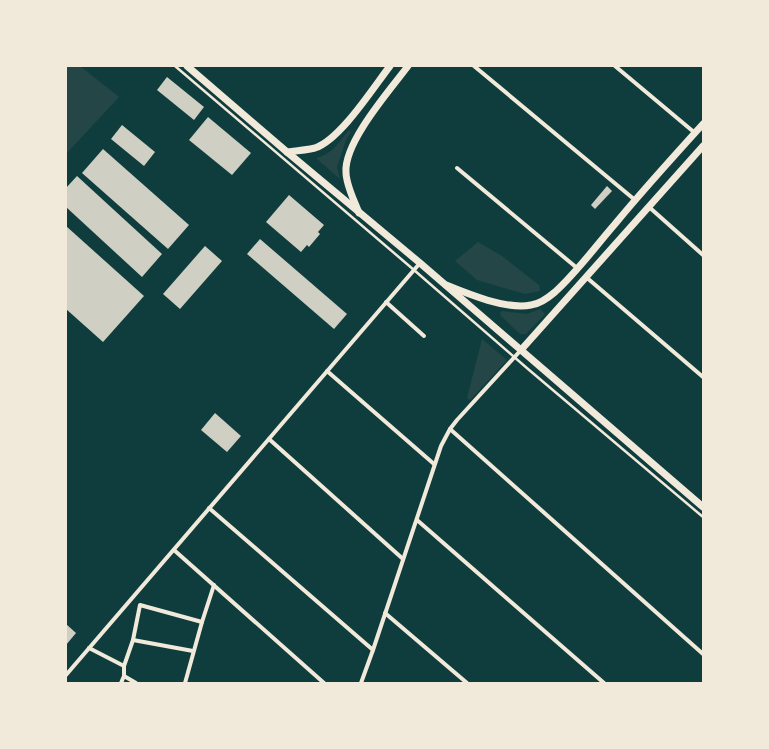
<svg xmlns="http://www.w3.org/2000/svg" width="769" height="749" font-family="'Asap Condensed',sans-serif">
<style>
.green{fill:#244646}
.building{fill:#cfcfc3}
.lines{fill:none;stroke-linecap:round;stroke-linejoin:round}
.service{stroke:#f1e9da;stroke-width:2.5}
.minor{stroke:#f1e9da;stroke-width:4}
.secondary{stroke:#f1e9da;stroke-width:7}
.primary{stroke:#f1e9da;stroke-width:7}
</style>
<rect width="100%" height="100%" fill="#0f3d3e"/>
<g class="green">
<path d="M66 66H80L119 97 66 154Z"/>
<path d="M349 130 351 132 346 140 337 167 340 179 316 158C332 155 339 142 349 130Z"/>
<path d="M478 242 502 256 539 285 540 291 525 294 477 280 455 261Z"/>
<path d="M540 309 545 314 526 334H520L501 316 500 313 502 311 527 314Z"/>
<path d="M482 339 507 360 470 400 467 398Z"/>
</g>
<g class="building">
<path d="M167 77 204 107 194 120 157 90Z"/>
<path d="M208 117 251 153 232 175 189 140Z"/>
<path d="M122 125 155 152 144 166 111 139Z"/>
<path d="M103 149 189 225 168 249 82 173Z"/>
<path d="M77 176 162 254 142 277 66 207V188Z"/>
<path d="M607 186 612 191 595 209 591 205Z"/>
<path d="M289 195 324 225 318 232 320 234 309 247 307 245 301 252 266 222Z"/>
<path d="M66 226 144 296 103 342 66 309Z"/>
<path d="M260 239 347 314 334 329 247 254Z"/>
<path d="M205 246 222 261 180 309 163 294Z"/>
<path d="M215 413 241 436 227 452 201 430Z"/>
<path d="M66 624 76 633 66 645Z"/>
</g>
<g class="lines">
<path class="service" d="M175 66 414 270 528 369 703 517"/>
<g class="minor">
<path d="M474 66 635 200"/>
<path d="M615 66 695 133"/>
<path d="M457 168 577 268"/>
<path d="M649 207 703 255"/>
<path d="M586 277 703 377"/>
<path d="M386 302 424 336"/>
<path d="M327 371 434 464"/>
<path d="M450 429 703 654"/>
<path d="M269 439 403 559"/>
<path d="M209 508 373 650"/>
<path d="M417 520 604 683"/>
<path d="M174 550 324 683"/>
<path d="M385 613 467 683"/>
<path d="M133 640 193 651"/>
<path d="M89 648 124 666"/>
<path d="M66 675 420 263"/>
<path d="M124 676 136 683"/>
<path d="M121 683 124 676V666L133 640 140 605 202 622"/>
<path d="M185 683 202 622 214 585"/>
<path d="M361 683 373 650 441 446 450 429 457 420 521 350"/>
</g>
<g class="secondary">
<path d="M287 152C296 151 306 150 315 148 340 140 373 88 390 66"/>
<path d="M359 213C354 200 346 185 346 172 344 142 390 90 408 66"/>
<path d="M446 285C468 294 507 310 531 305 540 304 548 298 555 292 577 272 595 247 615 224 643 190 673 157 703 124"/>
<path d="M521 350 703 146"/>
</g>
<path class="primary" d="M187 66 287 152 420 263 703 507"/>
</g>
<rect width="769" height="749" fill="none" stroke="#f1e9da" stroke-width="134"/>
</svg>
